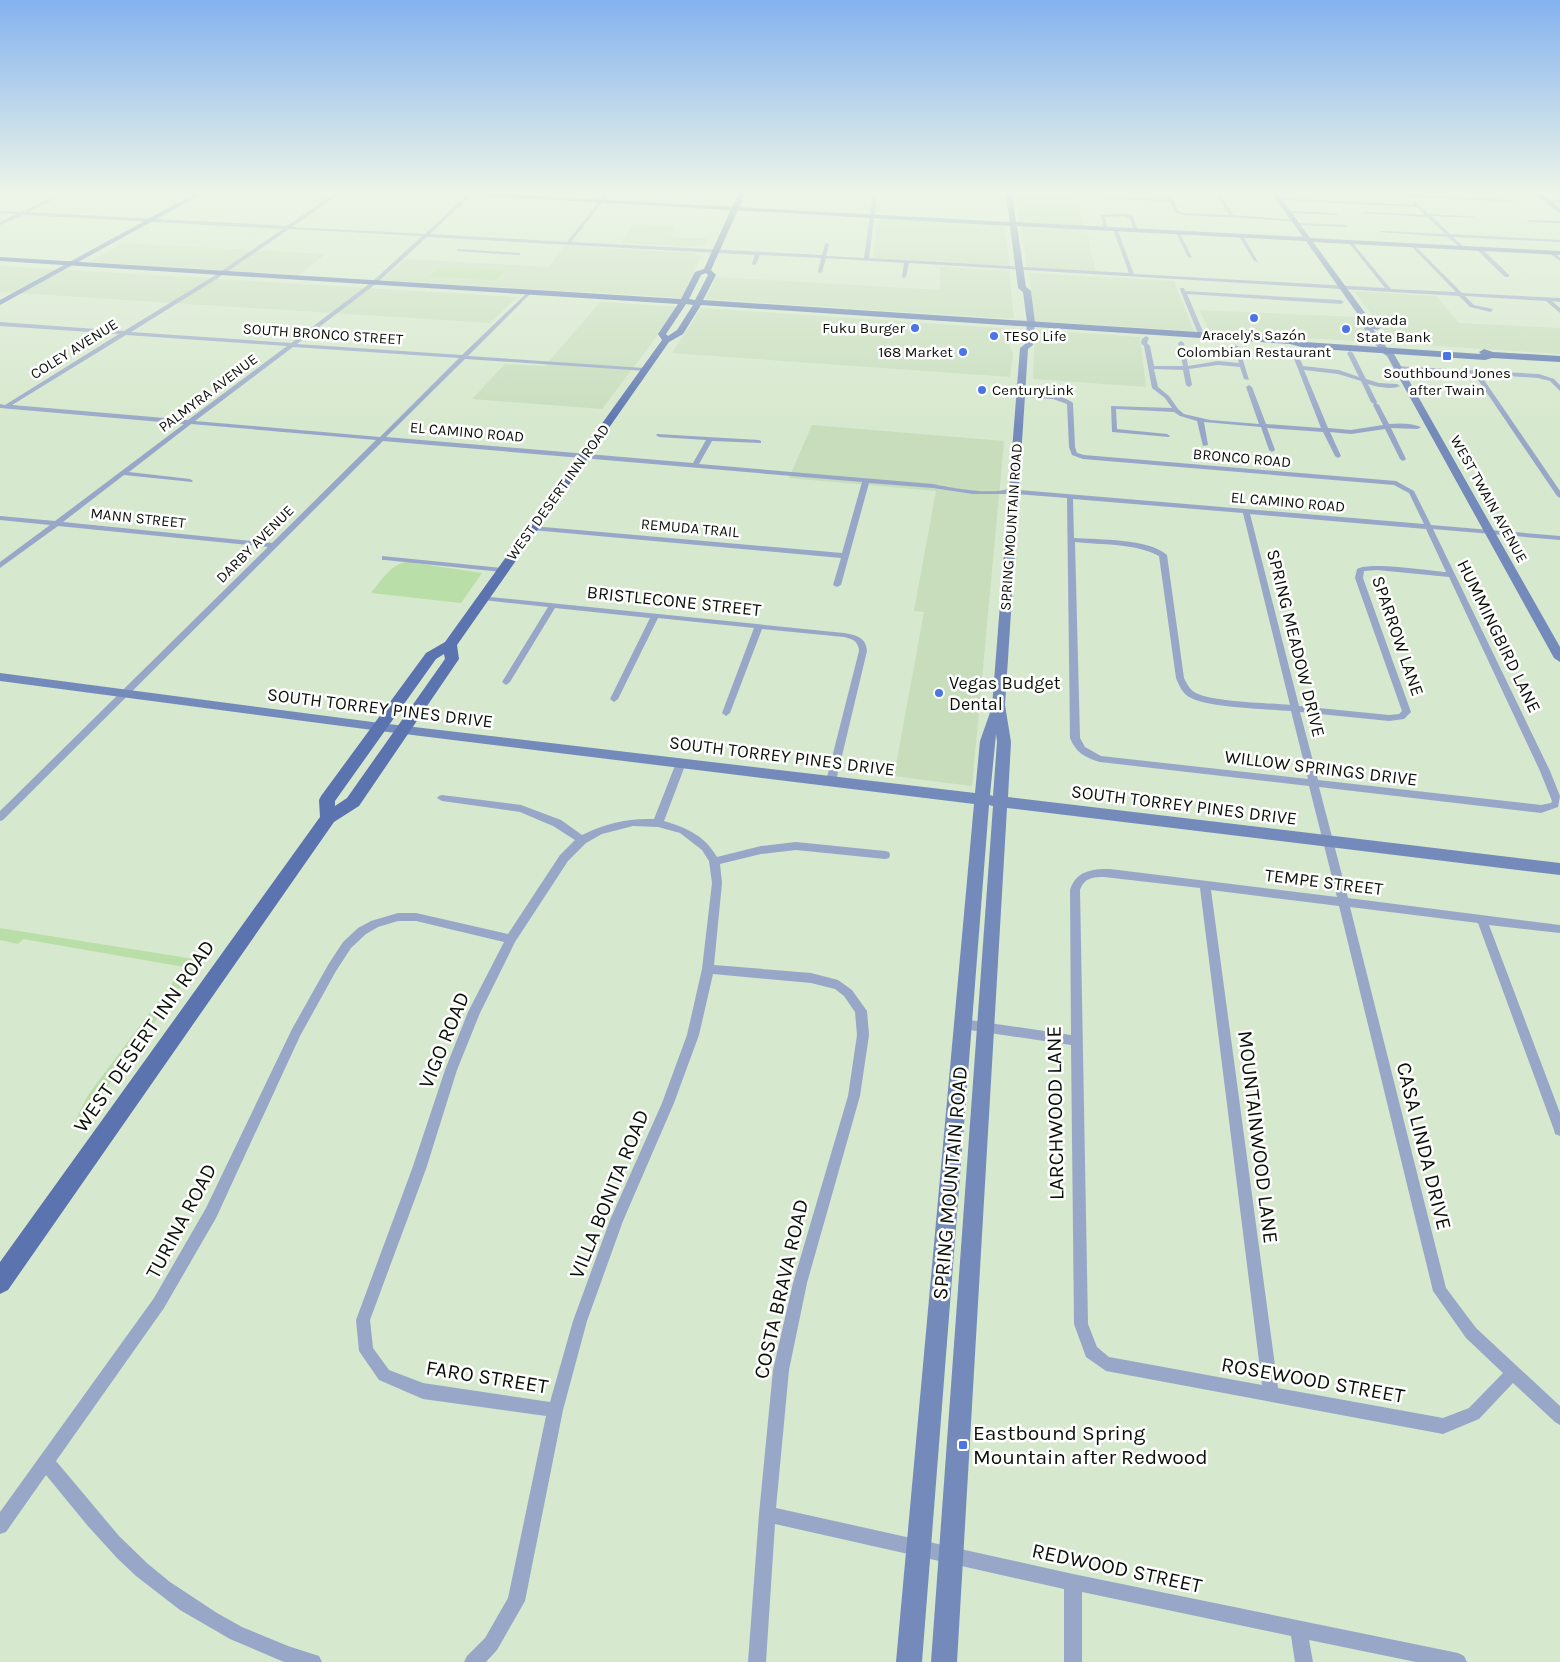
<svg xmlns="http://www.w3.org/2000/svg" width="1560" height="1662" font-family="Karla,sans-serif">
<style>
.built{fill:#c7ddbc}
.green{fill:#badea7}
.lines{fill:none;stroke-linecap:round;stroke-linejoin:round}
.street{fill:#98a7c8;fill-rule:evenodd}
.secondary{fill:#748abb;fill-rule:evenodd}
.primary{fill:#5b74b0;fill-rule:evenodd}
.poi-dot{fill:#4b74e7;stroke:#fff;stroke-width:2}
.labels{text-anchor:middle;stroke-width:5;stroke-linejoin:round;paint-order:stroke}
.far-poi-label{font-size:15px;fill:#0b1108;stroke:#fff;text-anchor:start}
.far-street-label{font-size:15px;fill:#0b1108;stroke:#fff}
.street-label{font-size:18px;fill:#0b1108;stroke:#fff}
.poi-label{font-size:18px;fill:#0b1108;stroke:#fff;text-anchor:start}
.near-street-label{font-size:21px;fill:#0b1108;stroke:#fff}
.near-poi-label{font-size:21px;fill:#0b1108;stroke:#fff;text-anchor:start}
</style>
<rect width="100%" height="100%" fill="#d6e8cd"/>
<g class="built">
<path d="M1015 194H1075L1084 226 1019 222Z"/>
<path d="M883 219 1004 225 1010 266 877 258 873 256 878 220Z"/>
<path d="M633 224 675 227 670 236 676 238H709L706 245 696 247 621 243Z"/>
<path d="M1021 226 1086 229 1096 272 1027 268Z"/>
<path d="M122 243 326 254 298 275 90 262Z"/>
<path d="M565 246 694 253 701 257 682 298 382 280 406 259 549 267Z"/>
<path d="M0 266 517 297 490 323 0 292Z"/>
<path d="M940 267 1009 271 1014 319 705 299 717 277 940 290Z"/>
<path d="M1029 273 1174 281 1194 331 1035 321Z"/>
<path d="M1354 291 1436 296 1459 323 1560 328V354L1393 343Z"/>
<path d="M600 302 679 307 602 409 472 399 505 364 545 366Z"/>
<path d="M701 308 1013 329 1010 347 1013 354 1010 377 672 353Z"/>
<path d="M1199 310 1357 317 1373 342 1210 333Z"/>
<path d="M1035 330 1140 337 1146 387 1033 379Z"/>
<path d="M812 425 1004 441 972 786 894 776 924 612 914 611 936 491 789 478Z"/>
</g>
<g class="green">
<path d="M440 267 506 270 496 280 429 277Z"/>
<path d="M409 562 482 573 461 603 371 593C382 580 391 563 409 562Z"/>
<path d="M0 928 200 960 78 1127 73 1126 88 1095 184 967 23 939 18 944 0 940Z"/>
</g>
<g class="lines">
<g class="street">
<path d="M59 194H65L28 212 287 226 334 194H339L292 227 425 234 468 194H473L430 234 567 242 605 194H609L571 242 822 255 825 244 827 243 829 244 826 256 864 258 873 194H877L869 258 1129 273 1113 229 1115 228 1117 229 1134 274 1385 288 1349 243 1351 241 1391 289 1456 292 1411 246 1413 244 1462 293 1560 298V302L1552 301 1560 308V313L1546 301 1465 296 1474 305 1493 309 1491 312 1470 307 1459 296 909 263 906 277 904 278 902 277 904 263 826 258 822 272 820 273 818 272 821 258 760 255 756 264 754 265 752 264 755 255 427 237 377 283 297 344 462 355 530 290 532 292 468 356 644 368 646 369V371L465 359 386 437 693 463 706 440 659 437 656 435 657 434 759 440 761 441V443L712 441 699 464 933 484C951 488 992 495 1008 489L1424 524 1409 493 1394 485 1083 459 1072 455 1069 447 1067 404 1053 399 1020 397 1017 395 1020 393C1037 395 1059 392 1073 403L1075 447 1077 453 1084 455 1396 481 1414 491 1431 525 1560 536V540L1433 529 1550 771 1560 796 1558 807 1541 813 1319 787 1348 898 1560 925V933L1489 925 1560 1113V1136L1555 1134 1554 1130 1478 923 1350 907 1446 1288 1476 1328 1560 1406V1425L1555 1422 1513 1383 1479 1419 1443 1434 1106 1371 1086 1357 1074 1324 1071 1045 963 1029 959 1028 957 1024 959 1020 963 1019 1071 1035 1070 890C1076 871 1091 869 1110 869L1337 897 1309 786 1100 762C1086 758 1076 753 1070 738L1067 498 1015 494H973L933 488 869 483 841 585 837 587 833 585 841 558 532 530 528 528 532 526 842 553 862 482 383 441 3 820 0 821V811L268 547 58 526 0 568V562L50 525 0 520V516L55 521 184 424 0 408V404L5 405 119 334 0 326V322L124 331 214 276 283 229 23 215 0 225V222L17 214 0 213V211L22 212ZM289 229 422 236 373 281 291 343 131 332 218 278ZM126 335 287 346 188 420 12 405ZM293 347 459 358 380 437 195 421ZM191 424 376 440 272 543 63 522 124 475 192 482 193 481 190 479 129 472ZM1073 499 1243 513 1290 705C1269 703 1213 702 1196 693 1190 690 1187 684 1184 678L1167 555C1148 538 1099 540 1074 538ZM1250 514 1426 529 1446 572C1430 571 1369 561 1357 569L1355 578 1402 711 1399 714 1389 715 1299 706ZM1075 542C1102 545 1135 543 1159 556L1176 678C1179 685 1182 693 1189 697 1208 708 1268 709 1291 711L1308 779 1101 756 1085 747 1080 738ZM1377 570 1449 577 1540 771 1552 801 1551 803 1541 805 1318 780 1300 712 1389 721 1404 719 1411 712 1363 578 1364 571ZM1104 877 1200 888 1262 1385 1109 1357 1097 1347 1088 1324 1080 890C1084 878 1093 877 1104 877ZM1211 890 1339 906 1433 1291 1466 1338 1503 1373 1469 1408 1443 1418 1278 1388Z"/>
<path d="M1166 194H1170L1179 211 1183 213 1229 215 1216 194H1220L1233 215 1296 220 1294 221 1183 215 1176 213 1170 202 1102 198 1104 197 1169 200Z"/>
<path d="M1408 195 1513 200 1515 201 1513 202 1407 197Z"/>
<path d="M1278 198 1414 205 1412 202 1414 201 1429 214 1476 217 1474 218 1432 216 1450 234 1560 240V242L1453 237 1464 247 1462 249 1448 237 1380 232 1382 231 1445 234 1427 217 1363 213 1365 212 1425 215 1417 207 1277 200Z"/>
<path d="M1545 200H1560V202H1546Z"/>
<path d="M1288 211 1336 213 1338 214 1336 215 1287 213Z"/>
<path d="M1124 214 1133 216 1138 231 1134 230 1129 218 1124 216 1105 217 1108 228 1104 229 1101 215Z"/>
<path d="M1529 220 1560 221V223L1527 222Z"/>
<path d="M1297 223 1346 225 1348 226 1346 227 1295 225Z"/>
<path d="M1178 232 1180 233 1192 258 1188 257 1176 233Z"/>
<path d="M1241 235 1243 236 1258 262 1254 261 1239 236Z"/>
<path d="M1476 247H1480L1509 275V277H1505L1476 249Z"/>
<path d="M458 249 519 253 521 254 519 255 456 251Z"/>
<path d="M1549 251H1553L1560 258V261L1549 253Z"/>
<path d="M1180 288H1184L1185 291 1341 300 1344 302 1341 304 1187 294 1205 336 1202 338 1199 336 1181 292Z"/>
<path d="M1146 336 1149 338 1147 343 1150 346 1154 366H1183L1178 343 1181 341 1184 343 1188 366 1218 361 1239 363 1233 347 1236 345 1239 347 1249 380 1244 379 1240 367 1218 365 1189 369 1192 385 1189 387 1186 385 1183 370 1154 369 1158 387 1169 396 1178 409 1184 414 1210 420 1259 424 1246 387 1249 385 1252 387 1266 424 1321 428 1291 351 1296 350 1303 366 1339 370 1359 377 1347 353 1350 351 1353 353 1366 379 1379 383 1397 384 1400 386C1391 390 1378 387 1368 384L1377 402 1376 403 1379 405 1389 424C1399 423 1412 423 1421 427L1418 429 1391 428 1406 459 1403 461 1400 459 1385 429 1351 434 1330 432 1341 456 1338 458 1335 456 1323 432 1267 428 1275 450 1272 452 1269 450 1261 427 1204 422 1208 445 1203 446 1197 421 1180 416 1174 412 1116 409 1117 429 1167 434 1170 436 1169 437 1112 432 1111 406 1172 408 1165 398 1152 388 1144 346 1141 343 1142 339ZM1304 370 1338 374 1361 381 1371 402 1374 404 1373 405 1383 425 1351 430 1328 428Z"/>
<path d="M1396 366 1539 374 1554 379 1560 385V391L1550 381 1538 378 1480 374 1560 491V498L1557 496 1474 374 1398 369 1396 368Z"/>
<path d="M382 556 502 568 506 570 502 572 385 560H382Z"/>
<path d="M480 596 844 633C856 635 866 637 867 651L836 781 831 784 826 781 859 651C858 641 853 639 844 637L762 629 730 713 726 716 722 713 754 628 658 618 618 699 614 702 610 699 650 618 555 608 510 682 506 685 502 682 548 607 483 600 479 598Z"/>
<path d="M681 760 686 763 664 821C687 828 704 835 717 857L761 846 796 842 885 851 889 852 890 855 889 858 885 859 796 850 761 854 720 864 722 883 714 965 811 973 838 980 852 990 867 1011 869 1035 860 1096 807 1283 789 1370 776 1508 1073 1574 1458 1653 1464 1656 1467 1662H1416L1309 1640 1313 1662H1295L1291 1636 1082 1592V1662H1064V1589L775 1524 766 1662H748L759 1514 773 1370 793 1283 848 1096 857 1035 855 1012 844 996 835 989 811 983 713 974 699 1035 674 1103 623 1221 587 1321 563 1410 525 1601 497 1650 486 1662H464L467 1656 485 1638 508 1598 546 1416 423 1399 379 1380 359 1351 356 1320 412 1169 445 1070 468 1012 504 942 416 921H398L378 927 366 934 351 948 336 971 300 1036 216 1218 164 1308 56 1461 119 1536 148 1564 170 1582 217 1613 242 1627 288 1646 319 1656 322 1662H284L230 1639 180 1610 136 1576 117 1558 87 1525 46 1475 6 1532 0 1534V1512L154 1298 206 1208 292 1029 328 965 343 942 358 928 371 921 398 913H416L508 934 560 855 575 840 553 826 520 812 442 801 437 798 439 796 442 795 521 805 561 820 582 835C606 823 628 818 654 819L676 763ZM633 826 658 827 680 833 702 850 709 861 712 883 702 969 687 1035 662 1103 610 1220 573 1321 550 1402 423 1383 389 1370 373 1348 370 1320 426 1169 457 1070 480 1013 515 942 568 861 586 843 602 834Z"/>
</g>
<g class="secondary">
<path d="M194 194H202L0 305V300Z"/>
<path d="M451 194H497L1010 222 1006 194H1012L1016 222 1303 237 1272 194H1278L1310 238 1560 251V255L1313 242 1371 321 1381 328 1377 330 1373 329 1387 348 1394 354 1560 647V662L1554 658 1387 356 1381 352 1363 327 1364 323 1306 241 1017 226 1026 287 1031 291 1035 322 1033 345 1028 349 1005 705 1011 742 1008 797 1560 863V875L1007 808 957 1662H931L993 806 989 805 922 1662H896L974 804 380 731 0 681V673L380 723 975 793 980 741 992 707 1020 348 1025 344 1027 322 1023 292 1018 288 1010 226ZM996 734 997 742 993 796 990 795Z"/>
<path d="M1534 194H1542L1560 208V213Z"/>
</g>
<path class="primary" d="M738 194H745L711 270 716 275 703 300 1290 338 1305 342 1481 354 1479 352 1484 349 1493 352 1560 356V362L1492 358 1485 360 1305 348 1290 344 701 305 683 334 669 342 457 645 459 659 359 806 334 822 8 1290 0 1294V1262L320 817 319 800 321 796 426 653 445 642 662 340 658 334 678 304 0 261V257L681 299 695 272 704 269ZM706 273 708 275 695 300 689 299 701 275ZM686 304 693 305 677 330 668 336 666 334ZM444 654 445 659 347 798 335 806V801L436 659Z"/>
</g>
<linearGradient id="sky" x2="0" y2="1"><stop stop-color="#84b2ef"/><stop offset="0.45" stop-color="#edf5e8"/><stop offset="1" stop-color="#edf5e8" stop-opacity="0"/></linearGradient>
<rect width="1560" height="427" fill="url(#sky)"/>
<g class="poi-dot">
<circle cx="1254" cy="318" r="5"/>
<circle cx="915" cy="328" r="5"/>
<circle cx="1346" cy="329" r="5"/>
<circle cx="994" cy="336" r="5"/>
<circle cx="963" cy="352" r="5"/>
<rect x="1442" y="351" width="10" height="10" rx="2.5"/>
<circle cx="982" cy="390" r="5"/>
<circle cx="939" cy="693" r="5"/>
<rect x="958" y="1440" width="10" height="10" rx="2.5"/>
</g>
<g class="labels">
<g class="far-poi-label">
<text x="1356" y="325">Nevada<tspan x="1356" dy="17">State Bank</tspan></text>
<text x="905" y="333" text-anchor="end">Fuku Burger</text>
<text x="1254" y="340" text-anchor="middle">Aracely's Sazón<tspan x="1254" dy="17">Colombian Restaurant</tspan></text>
<text x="1004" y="341">TESO Life</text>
<text x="953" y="357" text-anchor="end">168 Market</text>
<text x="1447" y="378" text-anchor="middle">Southbound Jones<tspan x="1447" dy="17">after Twain</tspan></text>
<text x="992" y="395">CenturyLink</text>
</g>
<g class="far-street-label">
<text transform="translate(323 334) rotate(4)" y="5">SOUTH BRONCO STREET</text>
<text transform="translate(74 349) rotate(-32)" y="5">COLEY AVENUE</text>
<text transform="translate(208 393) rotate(-37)" y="5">PALMYRA AVENUE</text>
<text transform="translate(467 432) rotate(5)" y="5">EL CAMINO ROAD</text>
<text transform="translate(1242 458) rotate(5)" y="5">BRONCO ROAD</text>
<text transform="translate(558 492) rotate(-54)" y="5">WEST DESERT INN ROAD</text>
<text transform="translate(1489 499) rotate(61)" y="5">WEST TWAIN AVENUE</text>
<text transform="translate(1288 502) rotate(5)" y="5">EL CAMINO ROAD</text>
<text transform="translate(138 518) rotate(6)" y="5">MANN STREET</text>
<text transform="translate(1011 527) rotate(-86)" y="5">SPRING MOUNTAIN ROAD</text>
<text transform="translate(690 528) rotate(5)" y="5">REMUDA TRAIL</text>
<text transform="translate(255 544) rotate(-45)" y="5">DARBY AVENUE</text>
</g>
<g class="street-label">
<text transform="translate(674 601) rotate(6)" y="6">BRISTLECONE STREET</text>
<text transform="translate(1398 636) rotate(71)" y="6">SPARROW LANE</text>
<text transform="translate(1499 636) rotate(64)" y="6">HUMMINGBIRD LANE</text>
<text transform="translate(1296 643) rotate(76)" y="6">SPRING MEADOW DRIVE</text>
<text transform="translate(380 708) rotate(7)" y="6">SOUTH TORREY PINES DRIVE</text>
<text transform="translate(782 756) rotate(7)" y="6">SOUTH TORREY PINES DRIVE</text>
<text transform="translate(1321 768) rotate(7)" y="6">WILLOW SPRINGS DRIVE</text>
<text transform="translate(1184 805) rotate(7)" y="6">SOUTH TORREY PINES DRIVE</text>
<text transform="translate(1324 882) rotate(7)" y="6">TEMPE STREET</text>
</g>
<g class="poi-label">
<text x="949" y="689">Vegas Budget<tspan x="949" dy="21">Dental</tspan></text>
</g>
<g class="near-street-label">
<text transform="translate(144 1036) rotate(-55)" y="7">WEST DESERT INN ROAD</text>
<text transform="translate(444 1040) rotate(-68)" y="7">VIGO ROAD</text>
<text transform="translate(1055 1113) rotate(-91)" y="7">LARCHWOOD LANE</text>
<text transform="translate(1258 1137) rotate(83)" y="7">MOUNTAINWOOD LANE</text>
<text transform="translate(1424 1146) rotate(76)" y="7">CASA LINDA DRIVE</text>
<text transform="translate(950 1183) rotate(-85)" y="7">SPRING MOUNTAIN ROAD</text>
<text transform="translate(609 1194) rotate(-68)" y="7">VILLA BONITA ROAD</text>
<text transform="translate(181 1221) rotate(-62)" y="7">TURINA ROAD</text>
<text transform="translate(781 1289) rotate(-77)" y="7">COSTA BRAVA ROAD</text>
<text transform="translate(487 1377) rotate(9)" y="7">FARO STREET</text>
<text transform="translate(1313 1380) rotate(10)" y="7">ROSEWOOD STREET</text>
<text transform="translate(1117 1568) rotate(12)" y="7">REDWOOD STREET</text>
</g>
<g class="near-poi-label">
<text x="973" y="1440">Eastbound Spring<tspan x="973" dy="24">Mountain after Redwood</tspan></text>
</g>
</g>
</svg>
